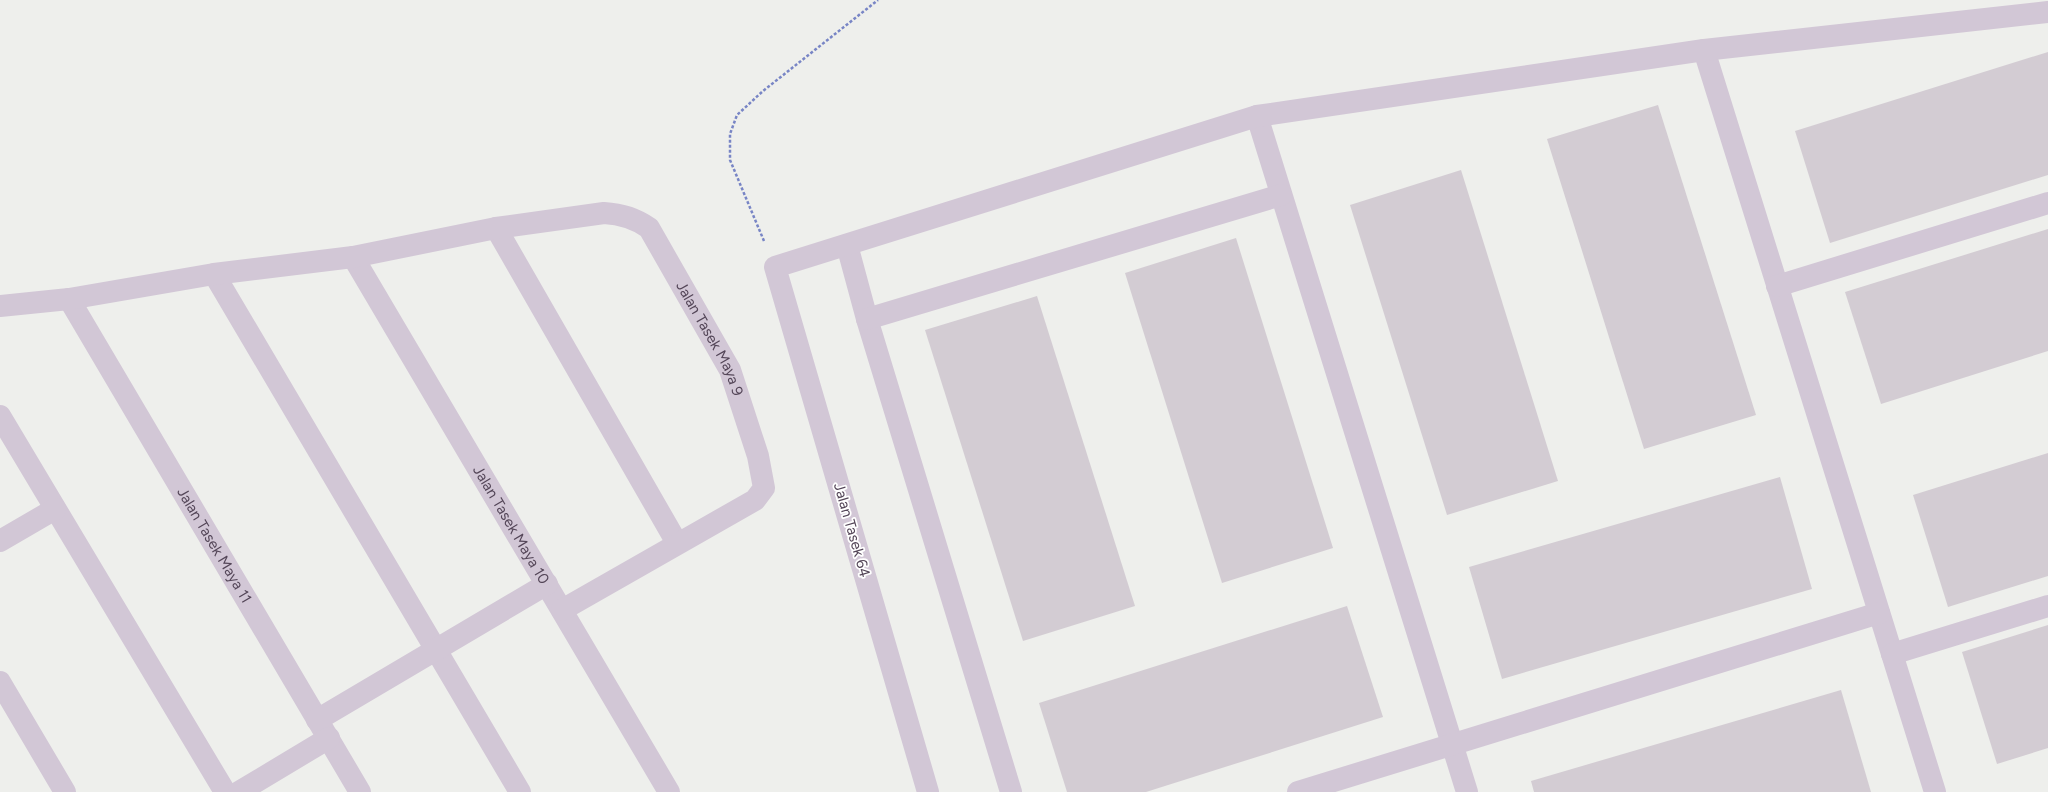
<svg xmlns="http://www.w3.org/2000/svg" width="2048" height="792" font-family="Figtree,sans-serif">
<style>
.building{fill:#d3ccd3}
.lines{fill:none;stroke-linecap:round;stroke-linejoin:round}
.path{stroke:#7885c5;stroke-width:2.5;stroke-dasharray:3 2;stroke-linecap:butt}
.minor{stroke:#d2c7d6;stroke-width:22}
.labels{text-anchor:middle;stroke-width:3.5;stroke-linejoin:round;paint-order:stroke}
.street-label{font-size:15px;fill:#544658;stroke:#fff}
</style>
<rect width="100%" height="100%" fill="#eeefec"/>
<g class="building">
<path d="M2048 52V175L1830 243 1795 131Z"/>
<path d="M1658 105 1756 415 1644 449 1547 139Z"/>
<path d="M1461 170 1558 481 1447 515 1350 205Z"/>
<path d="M2048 229V351L1881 404 1845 292Z"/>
<path d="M1236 238 1333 548 1222 583 1125 273Z"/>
<path d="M1037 296 1135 606 1023 641 925 330Z"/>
<path d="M2048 453V576L1948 607 1913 495Z"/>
<path d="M1780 477 1812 589 1502 679 1469 567Z"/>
<path d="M1347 606 1383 717 1146 792H1067L1039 703Z"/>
<path d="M2048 625V748L1997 764 1962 652Z"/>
<path d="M1841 690 1871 792H1534L1531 781Z"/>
</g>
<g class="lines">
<path class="path" d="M764 241 730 160V134L737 115 763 91 878 0"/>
<g class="minor">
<path d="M1704 50 1935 792"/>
<path d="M1257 116 1467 792"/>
<path d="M496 228 677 543"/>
<path d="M847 245 867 319 1011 792"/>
<path id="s1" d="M353 257 669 792"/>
<path d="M214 274 520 792"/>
<path d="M1777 286 2048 203"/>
<path id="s2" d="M69 299 360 792"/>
<path id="s3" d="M0 306 69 299 214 274 353 257 496 228 604 213C621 214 635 218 649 228L730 370 758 456 764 488 755 500 562 610"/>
<path d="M867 319 1281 195"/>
<path d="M0 416 225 792"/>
<path d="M0 541 55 509"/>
<path d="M1892 654 2048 606"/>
<path d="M0 682 65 792"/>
<path d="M317 720 547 584"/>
<path d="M239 792 329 738"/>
<path d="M928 792 775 267 1257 116 1704 50 2048 12"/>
<path d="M1298 792 1879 613"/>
</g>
</g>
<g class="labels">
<g class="street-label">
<text dy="5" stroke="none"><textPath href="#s3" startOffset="786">Jalan Tasek Maya 9</textPath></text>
<text dy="5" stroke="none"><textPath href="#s1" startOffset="311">Jalan Tasek Maya 10</textPath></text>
<text transform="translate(852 530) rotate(74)" y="5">Jalan Tasek 64</text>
<text dy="5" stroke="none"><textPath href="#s2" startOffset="286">Jalan Tasek Maya 11</textPath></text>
</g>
</g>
</svg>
